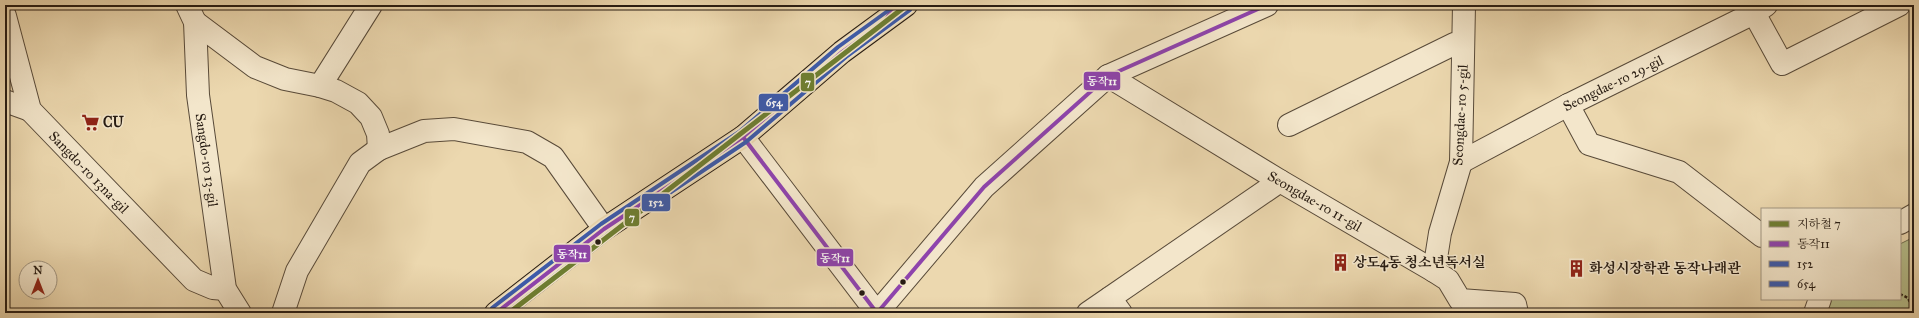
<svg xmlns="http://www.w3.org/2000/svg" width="1919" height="318" font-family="'IM FELL Great Primer','Noto Serif KR',serif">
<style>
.green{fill:#b6bf8c;stroke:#6e6d4f}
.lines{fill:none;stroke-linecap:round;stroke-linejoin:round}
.minor-casing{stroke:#584a39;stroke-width:24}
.major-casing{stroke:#261b12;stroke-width:24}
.path{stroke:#261b12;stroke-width:2.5;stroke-dasharray:3 2;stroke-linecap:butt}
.minor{stroke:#f3e6cb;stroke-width:22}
.major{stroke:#ecd8af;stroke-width:22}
.bus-1-casing{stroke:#f3e6cb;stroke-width:7}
.bus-2-casing{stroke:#f3e6cb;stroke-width:7}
.bus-3-casing{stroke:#f3e6cb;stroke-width:7}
.bus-1{stroke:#8e44ad;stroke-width:4}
.bus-2{stroke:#3d5bab;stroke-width:4}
.bus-3{stroke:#3d5bab;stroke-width:4}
.metro-1-casing{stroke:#f3e6cb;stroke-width:8}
.metro-1{stroke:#6e7e31;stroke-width:5}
.bus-dot{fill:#261b12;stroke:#f3e6cb;stroke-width:1.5}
.labels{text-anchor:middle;stroke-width:3;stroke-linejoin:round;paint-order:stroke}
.street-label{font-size:14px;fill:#261b12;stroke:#f3e6cb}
.poi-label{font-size:14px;font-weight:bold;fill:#261b12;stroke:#f3e6cb;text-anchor:start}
.line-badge{stroke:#f3e6cb;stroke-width:1.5}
.badge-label{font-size:11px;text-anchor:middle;font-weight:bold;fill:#fff}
</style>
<rect width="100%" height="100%" fill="#ecd8af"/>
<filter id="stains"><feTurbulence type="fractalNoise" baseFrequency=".005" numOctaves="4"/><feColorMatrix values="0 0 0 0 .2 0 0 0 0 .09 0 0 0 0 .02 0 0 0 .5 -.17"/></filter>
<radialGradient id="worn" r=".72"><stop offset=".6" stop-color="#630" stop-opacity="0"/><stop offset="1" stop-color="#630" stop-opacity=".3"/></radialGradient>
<path class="green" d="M1914 237V313H1826L1830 299H1900V244Z"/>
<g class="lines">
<defs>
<g id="minor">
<path d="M187 5 195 22 198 95 225 289 240 313"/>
<path d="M1754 13 1782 64 1899 5"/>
<path d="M5 16 30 110 194 280 213 288 225 289"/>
<path d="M195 22 255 67 285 79 320 86 336 91 358 103 371 117 378 134 379 149"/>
<path d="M1108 76 1280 181 1434 271 1448 280 1460 300 1515 304 1517 313"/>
<path d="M320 86 371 5"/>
<path d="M5 101 30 110"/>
<path d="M1568 105 1589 144 1679 172 1762 236"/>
<path d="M1289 125 1454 44H1463"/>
<path d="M743 137 877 313 984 187 1108 76 1267 5"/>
<path d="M1461 162 1568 105 1754 13 1766 5"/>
<path d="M1900 223 1914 215"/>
<path d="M1434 271 1440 233 1461 162 1464 5"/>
<path d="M1110 298 1121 313"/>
<path d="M283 313 297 271 360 163 379 149 424 131 454 129 527 142 553 157 604 229"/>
<path d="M1088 313 1280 181"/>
<path d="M1815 313 1820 299"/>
</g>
<path id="major" d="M496 313 604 229 743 137 842 52 906 5"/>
</defs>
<use href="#minor" class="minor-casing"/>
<use href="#major" class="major-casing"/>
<path class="path" d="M1900 294 1908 298 1914 311"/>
<use href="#minor" class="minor"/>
<use href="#major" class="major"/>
<defs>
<g id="bus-1">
<path d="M743 137 877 313 984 187 1108 76 1267 5"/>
<path d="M496 313 604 229 743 137 842 52 885 21 895 5"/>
</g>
<path id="bus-2" d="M506 313 608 234 746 142 846 57 910 10"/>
<path id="bus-3" d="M492 308 601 224 739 132 838 47 896 5"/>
</defs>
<use href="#bus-1" class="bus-1-casing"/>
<use href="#bus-2" class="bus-2-casing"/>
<use href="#bus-3" class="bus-3-casing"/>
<use href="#bus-1" class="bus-1"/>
<use href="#bus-2" class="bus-2"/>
<use href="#bus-3" class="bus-3"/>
<defs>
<path id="metro-1" d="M509 313 907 5"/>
</defs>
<use href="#metro-1" class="metro-1-casing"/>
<use href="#metro-1" class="metro-1"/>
</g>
<defs>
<symbol id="supermarket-bare" viewBox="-9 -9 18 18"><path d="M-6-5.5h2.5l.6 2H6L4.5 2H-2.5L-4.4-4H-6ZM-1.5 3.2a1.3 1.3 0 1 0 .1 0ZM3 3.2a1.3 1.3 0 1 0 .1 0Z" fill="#8f2418" stroke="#f3e6cb" stroke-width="2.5" paint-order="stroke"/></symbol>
<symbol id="building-bare" viewBox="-9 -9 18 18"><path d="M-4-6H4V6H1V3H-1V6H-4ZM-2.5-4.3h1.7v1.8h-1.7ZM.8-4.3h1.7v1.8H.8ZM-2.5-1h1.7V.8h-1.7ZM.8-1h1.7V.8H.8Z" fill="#8f2418" stroke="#f3e6cb" stroke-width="2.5" paint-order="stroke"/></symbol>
</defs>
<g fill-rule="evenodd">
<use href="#supermarket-bare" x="78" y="110" width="25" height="25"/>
<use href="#building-bare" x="1328" y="250" width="25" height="25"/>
<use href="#building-bare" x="1564" y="256" width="25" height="25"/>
</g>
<g class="bus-dot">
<circle cx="598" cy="242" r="3.5"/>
<circle cx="903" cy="282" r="3.5"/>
<circle cx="862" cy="293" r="3.5"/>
</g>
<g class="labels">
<g class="street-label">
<text transform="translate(1613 83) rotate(-26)" y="5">Seongdae-ro 29-gil</text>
<text transform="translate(1460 115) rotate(-87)" y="5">Seongdae-ro 5-gil</text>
<text transform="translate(207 160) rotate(82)" y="5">Sangdo-ro 13-gil</text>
<text transform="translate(89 172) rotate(46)" y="5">Sangdo-ro 13na-gil</text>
<text transform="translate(1315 201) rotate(30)" y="5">Seongdae-ro 11-gil</text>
</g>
<g class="poi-label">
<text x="103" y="127">CU</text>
<text x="1353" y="267">상도4동 청소년독서실</text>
<text x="1589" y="273">화성시장학관 동작나래관</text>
</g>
</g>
<g class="line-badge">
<rect x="1083" y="71" width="38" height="20" rx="4" fill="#8e44ad"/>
<rect x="800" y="72" width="15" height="20" rx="4" fill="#6e7e31"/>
<rect x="758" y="93" width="31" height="19" rx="4" fill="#3d5bab"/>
<rect x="641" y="193" width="30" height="19" rx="4" fill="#3d5bab"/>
<rect x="624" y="208" width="16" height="19" rx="4" fill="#6e7e31"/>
<rect x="553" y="244" width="38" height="19" rx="4" fill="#8e44ad"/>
<rect x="816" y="248" width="38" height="19" rx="4" fill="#8e44ad"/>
</g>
<g class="badge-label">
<text x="1102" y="85">동작11</text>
<text x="808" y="86">7</text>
<text x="774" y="106">654</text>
<text x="656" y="206">152</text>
<text x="632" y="221">7</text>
<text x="572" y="258">동작11</text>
<text x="835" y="262">동작11</text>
</g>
<rect width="1919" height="318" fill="none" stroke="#ecd8af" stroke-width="20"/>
<rect x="6" y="6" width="1907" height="306" fill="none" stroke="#261b12" stroke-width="2"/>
<rect x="10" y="10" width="1899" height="298" fill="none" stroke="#261b12"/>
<rect x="1761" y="208" width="140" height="92" fill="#f3e6cb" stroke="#a19581"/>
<rect x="1769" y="221" width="20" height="6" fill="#6e7e31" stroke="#a19581"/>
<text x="1797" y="228" font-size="12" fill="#261b12">지하철 7</text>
<rect x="1769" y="241" width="20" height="6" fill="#8e44ad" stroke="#a19581"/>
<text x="1797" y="248" font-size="12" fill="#261b12">동작11</text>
<rect x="1769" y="261" width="20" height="6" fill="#3d5bab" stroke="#a19581"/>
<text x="1797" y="268" font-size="12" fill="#261b12">152</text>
<rect x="1769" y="281" width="20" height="6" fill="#3d5bab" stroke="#a19581"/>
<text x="1797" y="288" font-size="12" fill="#261b12">654</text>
<g transform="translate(38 280)"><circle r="19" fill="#f3e6cb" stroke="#a19581"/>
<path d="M0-3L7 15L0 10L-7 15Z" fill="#8f2418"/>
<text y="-6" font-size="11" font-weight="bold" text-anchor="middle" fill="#261b12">N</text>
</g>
<rect width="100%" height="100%" filter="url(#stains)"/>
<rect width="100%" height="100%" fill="url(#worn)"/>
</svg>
